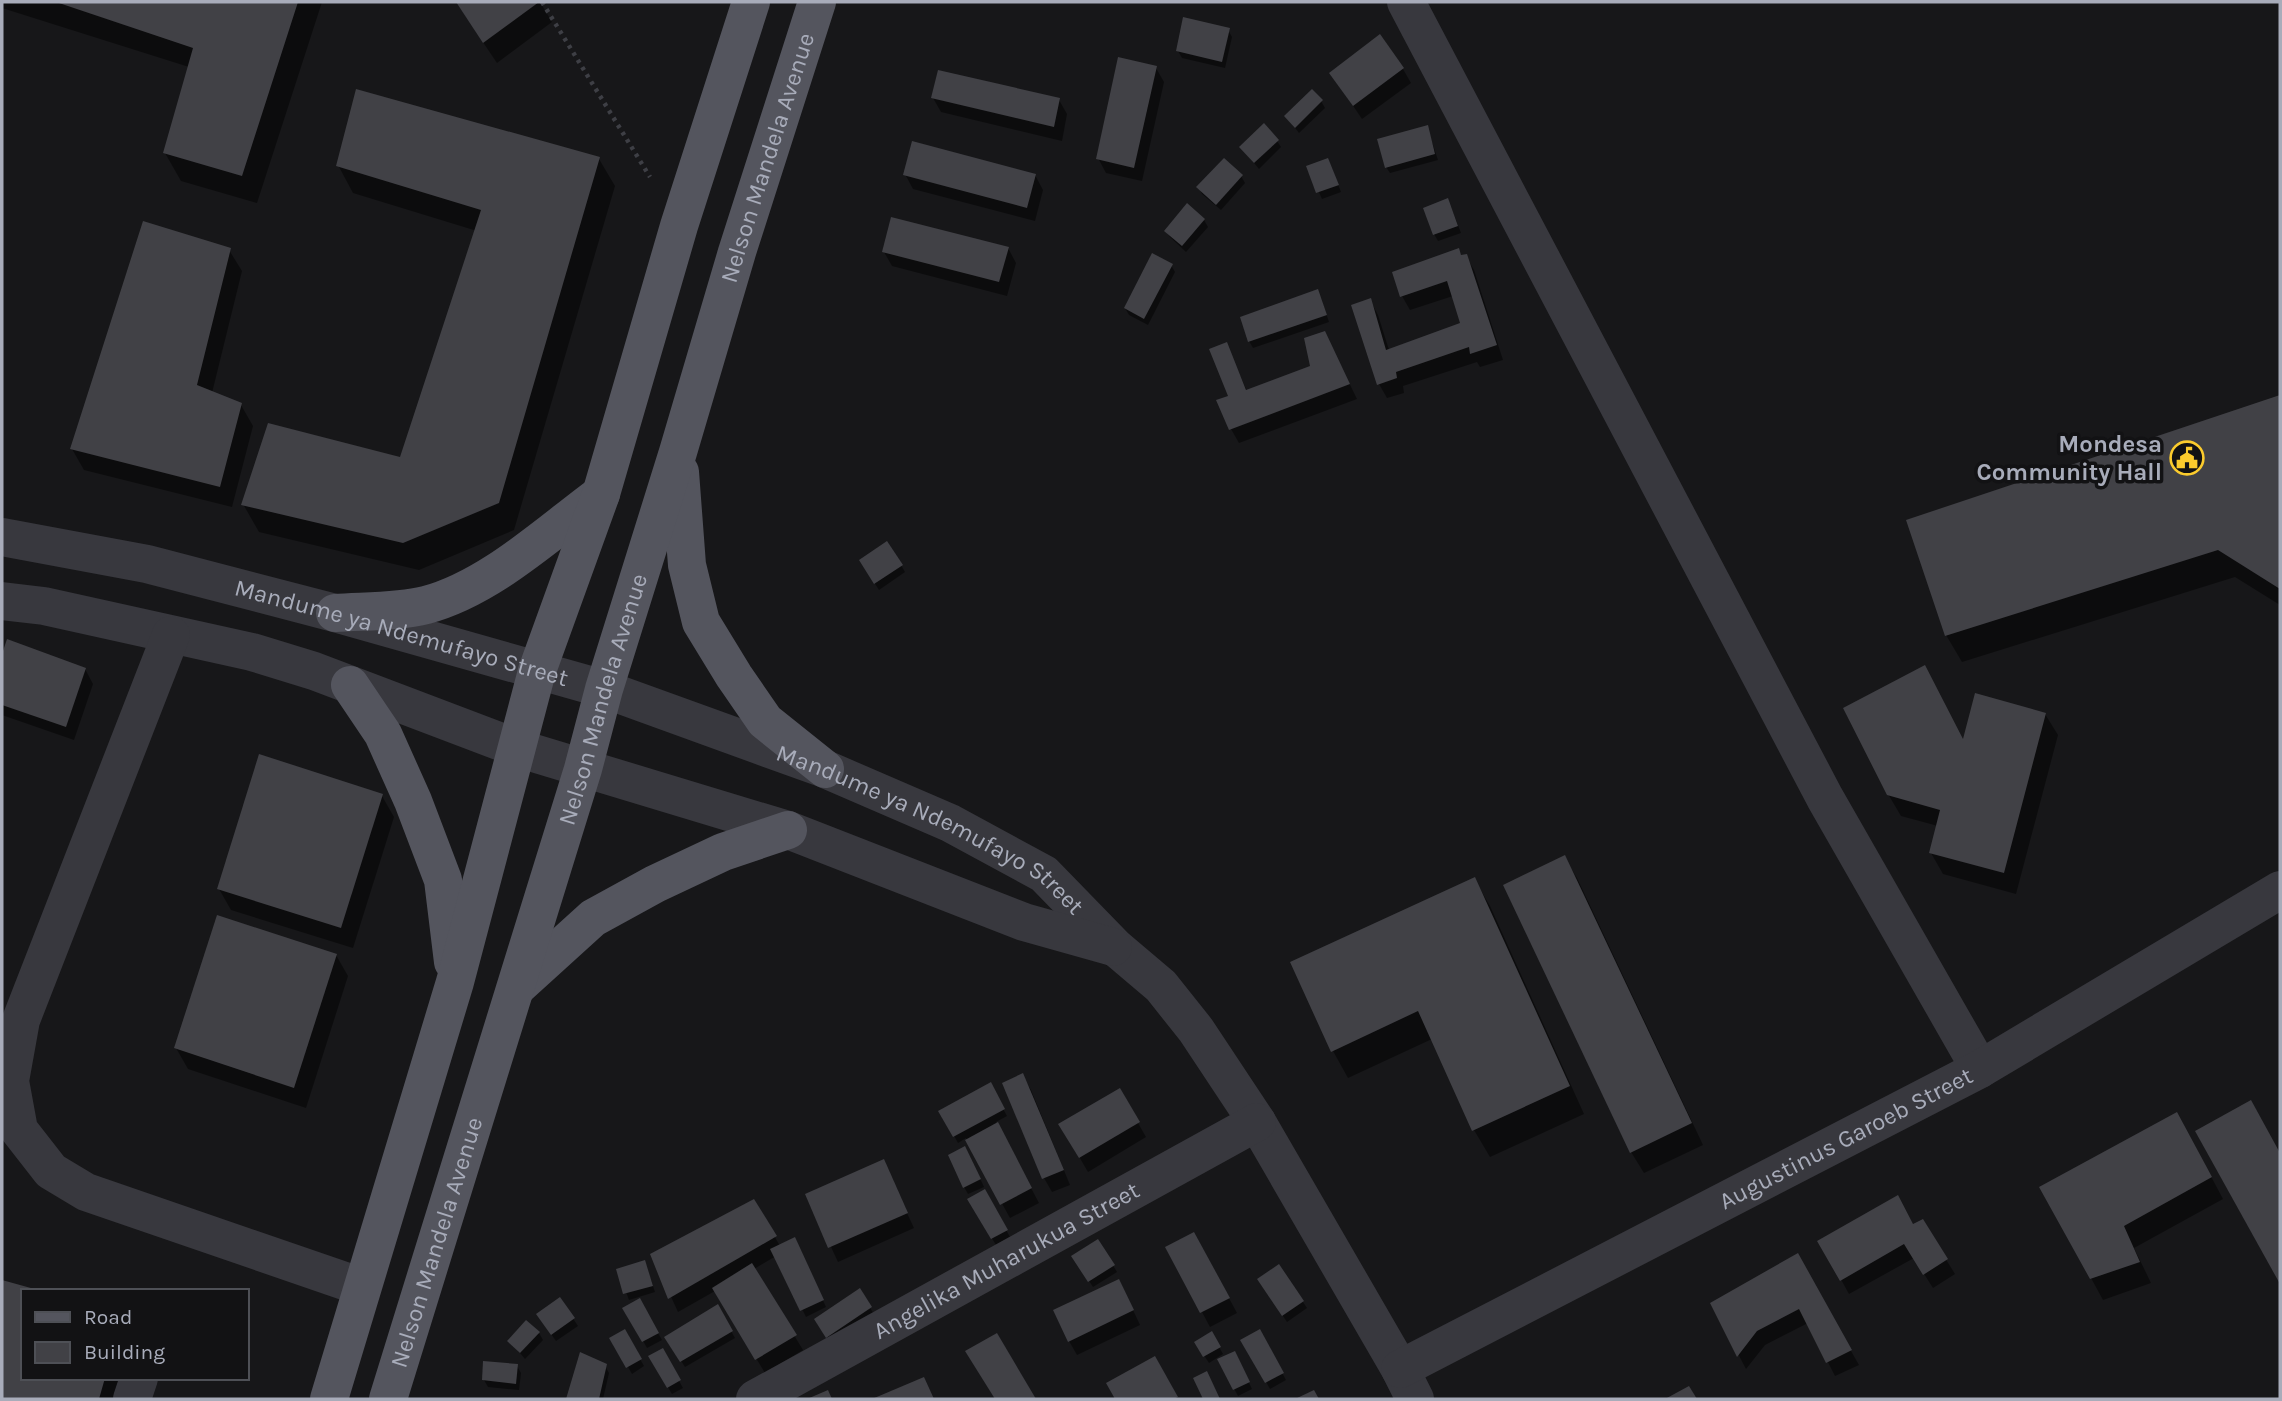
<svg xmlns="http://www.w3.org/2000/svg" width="2282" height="1401" font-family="Karla,sans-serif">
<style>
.shadow{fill:#0007}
.building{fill:#414146}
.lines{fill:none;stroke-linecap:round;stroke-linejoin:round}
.path{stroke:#3e3f45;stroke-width:4.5;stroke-dasharray:3.5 5;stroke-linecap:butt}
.minor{stroke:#38383e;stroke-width:38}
.major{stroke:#54555e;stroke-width:38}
.labels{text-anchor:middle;stroke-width:7;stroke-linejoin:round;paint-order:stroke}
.street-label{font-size:24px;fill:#a8acba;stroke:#121214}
.poi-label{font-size:24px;font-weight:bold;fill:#a8acba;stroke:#121214;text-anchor:end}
</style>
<rect width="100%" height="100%" fill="#171719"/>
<g class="shadow">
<path d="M2 2H322L257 203 181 181 165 153 189 67 2 8Z"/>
<path d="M456 2H540L552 22 497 63Z"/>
<path d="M1228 30 1232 37 1225 68 1182 58 1178 51Z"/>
<path d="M1156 68 1164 82 1142 181 1106 173 1098 158Z"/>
<path d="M1403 69 1411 83 1362 119 1331 73Z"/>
<path d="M933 98 1059 100 1067 114 1062 141 941 112Z"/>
<path d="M1321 101 1325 108 1299 133 1286 116Z"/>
<path d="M1427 127 1438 160 1390 173 1386 167Z"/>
<path d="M1277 141 1281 147 1259 169 1241 147Z"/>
<path d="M599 159 615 186 514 530 419 570 259 532 243 504 401 459 477 231 353 193 338 165Z"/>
<path d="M1331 166 1341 192 1322 199 1308 167Z"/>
<path d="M905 174 1035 175 1043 190 1035 221 913 189Z"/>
<path d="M1241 176 1245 183 1221 210 1202 194 1199 188Z"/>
<path d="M1451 207 1461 233 1438 241 1434 234Z"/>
<path d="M1204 220 1208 227 1186 252 1170 237 1166 231Z"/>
<path d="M1008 248 1016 263 1007 296 892 266 884 252Z"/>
<path d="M229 250 242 271 212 393 241 405 253 426 232 507 84 470 72 449Z"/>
<path d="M1458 250 1462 257 1466 256 1474 270 1503 360 1480 367 1477 362 1403 386 1404 393 1387 398 1379 384 1370 300 1378 315 1389 350 1462 324 1453 296 1410 310 1402 296Z"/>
<path d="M1171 265 1175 272 1148 325 1129 315 1125 308Z"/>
<path d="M1321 298 1329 322 1253 348 1249 341Z"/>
<path d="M1226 344 1247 391 1312 367 1332 348 1357 399 1239 443 1231 429Z"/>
<path d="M2280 397V605L2235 577 1962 662 1946 635 1908 522Z"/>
<path d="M901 565 905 572 879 590 865 568Z"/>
<path d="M8 641 85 669 93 684 74 740 2 715V659Z"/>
<path d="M2045 714 2058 735 2016 894 1943 874 1931 853 1938 826 1901 816 1888 794 1964 742Z"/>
<path d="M382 796 394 817 353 948 231 910 219 889Z"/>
<path d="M1564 857 1577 878 1703 1145 1644 1173 1631 1152Z"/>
<path d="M1474 879 1490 906 1584 1114 1490 1157 1474 1130 1432 1039 1348 1078 1333 1051Z"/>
<path d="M336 955 348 976 306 1108 188 1069 176 1048Z"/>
<path d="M1022 1075 1031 1090 1070 1185 1052 1192 1044 1178Z"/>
<path d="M990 1085 1007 1116 996 1122 1039 1203 1010 1218 966 1138 958 1143 941 1112Z"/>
<path d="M1119 1090 1146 1137 1088 1172 1060 1124Z"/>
<path d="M2250 1103 2280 1156V1280L2198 1131Z"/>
<path d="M2189 1135 2223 1199 2134 1248 2151 1283 2103 1300 2042 1188Z"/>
<path d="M969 1155 984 1187 968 1194 964 1187Z"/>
<path d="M883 1162 914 1228 838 1262 807 1195Z"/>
<path d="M984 1191 1010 1237 996 1245 969 1200Z"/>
<path d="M754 1201 780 1246H798L826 1307 806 1317 776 1256 754 1269 803 1350 765 1373 715 1291 678 1312 652 1255Z"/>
<path d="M1922 1221 1955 1274 1933 1288 1914 1258 1849 1294 1820 1241 1913 1226Z"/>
<path d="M1098 1241 1117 1272 1093 1287 1074 1257Z"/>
<path d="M1168 1248H1202L1237 1313 1210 1327Z"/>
<path d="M1797 1256 1859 1365 1835 1376 1808 1323 1765 1345 1746 1369 1712 1304Z"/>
<path d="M645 1262 655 1292 629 1300 618 1270Z"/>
<path d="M1279 1266 1307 1308 1287 1322 1263 1286Z"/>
<path d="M2 1282 34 1291H23V1378H128L122 1399H2Z"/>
<path d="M859 1291 874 1314 831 1343 816 1320Z"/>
<path d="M1126 1295 1140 1325 1077 1355 1069 1341Z"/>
<path d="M560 1299 578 1326 556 1341 542 1321Z"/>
<path d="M639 1300 662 1340 647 1348 625 1308Z"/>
<path d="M717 1307 735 1338 685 1367 667 1338Z"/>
<path d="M624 1331 644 1366 632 1374 612 1339Z"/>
<path d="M1259 1331 1286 1380 1270 1389 1243 1340Z"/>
<path d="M539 1333 543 1340 525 1359 510 1341Z"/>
<path d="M1211 1333 1223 1354 1209 1363 1196 1343Z"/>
<path d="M662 1351 683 1388 672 1394 650 1357Z"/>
<path d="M581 1354 605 1366 609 1373 603 1399H567Z"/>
<path d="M1219 1360H1238L1252 1389 1238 1396Z"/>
<path d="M517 1366 521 1373 519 1390 488 1387 484 1380Z"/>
</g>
<g class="building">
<path d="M56 2H298L242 176 163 153 193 48Z"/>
<path d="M456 2H539L483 43Z"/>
<path d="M1183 17 1230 28 1222 62 1176 51Z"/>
<path d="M1380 34 1404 68 1353 106 1329 73Z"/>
<path d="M1118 57 1157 66 1134 168 1096 159Z"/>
<path d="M938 70 1060 98 1054 127 931 98Z"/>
<path d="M356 89 600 157 499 503 403 543 241 505 268 423 400 457 481 210 336 166Z"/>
<path d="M1312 89 1323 100 1295 128 1284 116Z"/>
<path d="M1264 123 1279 140 1254 163 1239 147Z"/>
<path d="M1428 125 1435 154 1385 168 1377 139Z"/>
<path d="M912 141 1036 174 1027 208 903 175Z"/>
<path d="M1224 158 1243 175 1216 205 1196 187Z"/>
<path d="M1328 158 1339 185 1316 193 1306 166Z"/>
<path d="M1448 198 1458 226 1433 235 1423 208Z"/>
<path d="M1187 203 1205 219 1182 246 1164 231Z"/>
<path d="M891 217 1009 247 999 282 882 252Z"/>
<path d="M143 221 231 248 197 385 242 403 220 487 70 449Z"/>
<path d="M1459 248 1461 255 1467 254 1497 345 1470 354 1469 347 1396 372 1397 378 1377 385 1351 305 1371 298 1386 350 1460 323 1447 281 1400 297 1392 272Z"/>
<path d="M1152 253 1173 264 1144 319 1124 308Z"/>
<path d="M1318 289 1327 315 1248 342 1240 317Z"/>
<path d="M1325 331 1350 384 1229 430 1216 400 1228 396 1209 349 1227 342 1246 390 1310 366 1304 338Z"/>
<path d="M2280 395V589L2218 550 1945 636 1906 520Z"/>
<path d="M887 541 903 565 874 584 859 560Z"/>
<path d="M7 639 86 668 66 727 2 705V654Z"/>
<path d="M1925 665 1963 739 1975 693 2046 713 2004 873 1929 853 1940 810 1887 795 1843 708Z"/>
<path d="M259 754 383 794 341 928 217 889Z"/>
<path d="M1565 855 1692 1123 1630 1153 1503 885Z"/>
<path d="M1475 877 1570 1086 1472 1131 1418 1011 1331 1052 1290 962Z"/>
<path d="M217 915 337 954 294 1088 174 1048Z"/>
<path d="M1023 1073 1064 1170 1042 1179 1002 1083Z"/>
<path d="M991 1082 1005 1109 953 1137 938 1111Z"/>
<path d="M1120 1088 1140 1122 1079 1158 1058 1124Z"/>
<path d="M2251 1100 2280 1153V1284L2195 1131Z"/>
<path d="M2177 1112 2212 1177 2124 1226 2140 1262 2090 1279 2039 1187Z"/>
<path d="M998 1122 1032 1188 1000 1205 965 1140Z"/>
<path d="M965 1146 981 1179 963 1188 948 1155Z"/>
<path d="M884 1159 908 1213 828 1248 805 1194Z"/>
<path d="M985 1189 1008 1230 991 1239 967 1199Z"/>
<path d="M1898 1195 1913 1224 1923 1219 1948 1259 1923 1275 1904 1244 1840 1281 1817 1241Z"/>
<path d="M754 1199 777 1236 668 1299 650 1254Z"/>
<path d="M1194 1232 1230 1298 1200 1313 1165 1247Z"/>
<path d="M795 1237 824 1300 800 1311 770 1249Z"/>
<path d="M1098 1239 1115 1265 1088 1282 1071 1256Z"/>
<path d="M1798 1253 1852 1350 1826 1363 1799 1309 1757 1331 1737 1357 1710 1303Z"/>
<path d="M645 1260 653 1286 623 1294 616 1269Z"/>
<path d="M752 1263 797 1335 755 1360 712 1288Z"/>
<path d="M1279 1264 1304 1301 1282 1316 1257 1279Z"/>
<path d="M1119 1279 1134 1310 1068 1342 1053 1310Z"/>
<path d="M2 1280 38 1290 23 1291V1378H105L99 1399H2Z"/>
<path d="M860 1288 872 1307 826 1338 814 1319Z"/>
<path d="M560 1297 575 1318 551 1335 536 1314Z"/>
<path d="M640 1298 659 1333 642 1342 622 1308Z"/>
<path d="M718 1304 733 1331 680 1362 664 1337Z"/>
<path d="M526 1320 540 1332 520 1353 507 1341Z"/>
<path d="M625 1329 642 1359 626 1368 609 1338Z"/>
<path d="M1260 1329 1284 1373 1265 1383 1240 1340Z"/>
<path d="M1212 1331 1221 1347 1203 1357 1194 1342Z"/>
<path d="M997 1333 1036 1399H995L965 1351Z"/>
<path d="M663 1348 681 1380 667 1388 648 1356Z"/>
<path d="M1235 1351 1250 1382 1233 1390 1217 1359Z"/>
<path d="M580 1352 607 1364 599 1399H566Z"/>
<path d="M1155 1356 1178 1397 1173 1399H1115L1106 1383Z"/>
<path d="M483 1361 518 1364 516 1384 482 1380Z"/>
<path d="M1207 1371 1220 1399H1203L1193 1378Z"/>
<path d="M924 1377 934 1399H872Z"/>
<path d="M1689 1386 1697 1399H1665Z"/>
<path d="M828 1390 832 1399H807Z"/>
<path d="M1314 1390 1319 1399H1295Z"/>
</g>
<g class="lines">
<path class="path" d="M542 2 650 177"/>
<g class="minor">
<path d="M1406 2 1825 798 1980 1069"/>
<path id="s1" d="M2 537 147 564 335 613 604 689 825 769 950 823 1044 874 1115 947 1161 986 1196 1030 1257 1122 1400 1369 1415 1399"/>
<path d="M2 601 44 606 252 652 314 671 517 748 788 830 1024 922 1113 947"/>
<path d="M171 635 21 1020 10 1081 19 1130 51 1171 86 1192 362 1287"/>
<path id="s2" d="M1400 1369 1980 1069 2280 890"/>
<path d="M132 1399 139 1378"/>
<path id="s3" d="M755 1399 1257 1122"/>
</g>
<g class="major">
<path d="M680 472 687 565 701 622 734 676 765 721 825 769"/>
<path d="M335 613C363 611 399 612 426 605 490 588 548 533 601 494"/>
<path d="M350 685 383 734 413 801 443 880 453 962"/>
<path d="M517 987 593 918 655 884 723 852 788 830"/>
<path d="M329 1399 455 982 537 671 601 494 679 226 751 2"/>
<path id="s4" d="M388 1399 583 769 604 689 678 452 737 252 817 2"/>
</g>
</g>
<defs>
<symbol id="civic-ring" viewBox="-11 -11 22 22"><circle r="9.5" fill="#121214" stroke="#fbcb2d" stroke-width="1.5"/><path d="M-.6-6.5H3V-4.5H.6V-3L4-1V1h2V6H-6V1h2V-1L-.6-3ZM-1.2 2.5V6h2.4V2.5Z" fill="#fbcb2d"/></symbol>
</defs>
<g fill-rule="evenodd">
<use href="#civic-ring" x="2168" y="439" width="38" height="38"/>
</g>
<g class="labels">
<g class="street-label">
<text dy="8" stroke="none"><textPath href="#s4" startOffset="1298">Nelson Mandela Avenue</textPath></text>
<text dy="8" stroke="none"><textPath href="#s1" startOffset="411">Mandume ya Ndemufayo Street</textPath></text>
<text dy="8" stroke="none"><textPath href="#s4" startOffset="732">Nelson Mandela Avenue</textPath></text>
<text dy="8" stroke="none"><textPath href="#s1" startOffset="978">Mandume ya Ndemufayo Street</textPath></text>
<text dy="8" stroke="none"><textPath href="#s2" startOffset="502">Augustinus Garoeb Street</textPath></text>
<text dy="8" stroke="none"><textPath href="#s4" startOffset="164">Nelson Mandela Avenue</textPath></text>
<text dy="8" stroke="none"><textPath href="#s3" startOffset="287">Angelika Muharukua Street</textPath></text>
</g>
<g class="poi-label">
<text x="2162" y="452">Mondesa<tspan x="2162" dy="28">Community Hall</tspan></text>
</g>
</g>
<rect width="2282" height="1401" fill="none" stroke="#a8acba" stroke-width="7"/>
<rect x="21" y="1289" width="228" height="91" fill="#121214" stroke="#4e5056" stroke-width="2"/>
<rect x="35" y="1312" width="35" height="10" fill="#54555e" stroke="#4e5056" stroke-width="2"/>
<text x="84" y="1324" font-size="21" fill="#a8acba">Road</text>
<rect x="35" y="1342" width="35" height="21" fill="#414146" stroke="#4e5056" stroke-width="2"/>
<text x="84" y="1359" font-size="21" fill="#a8acba">Building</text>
</svg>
